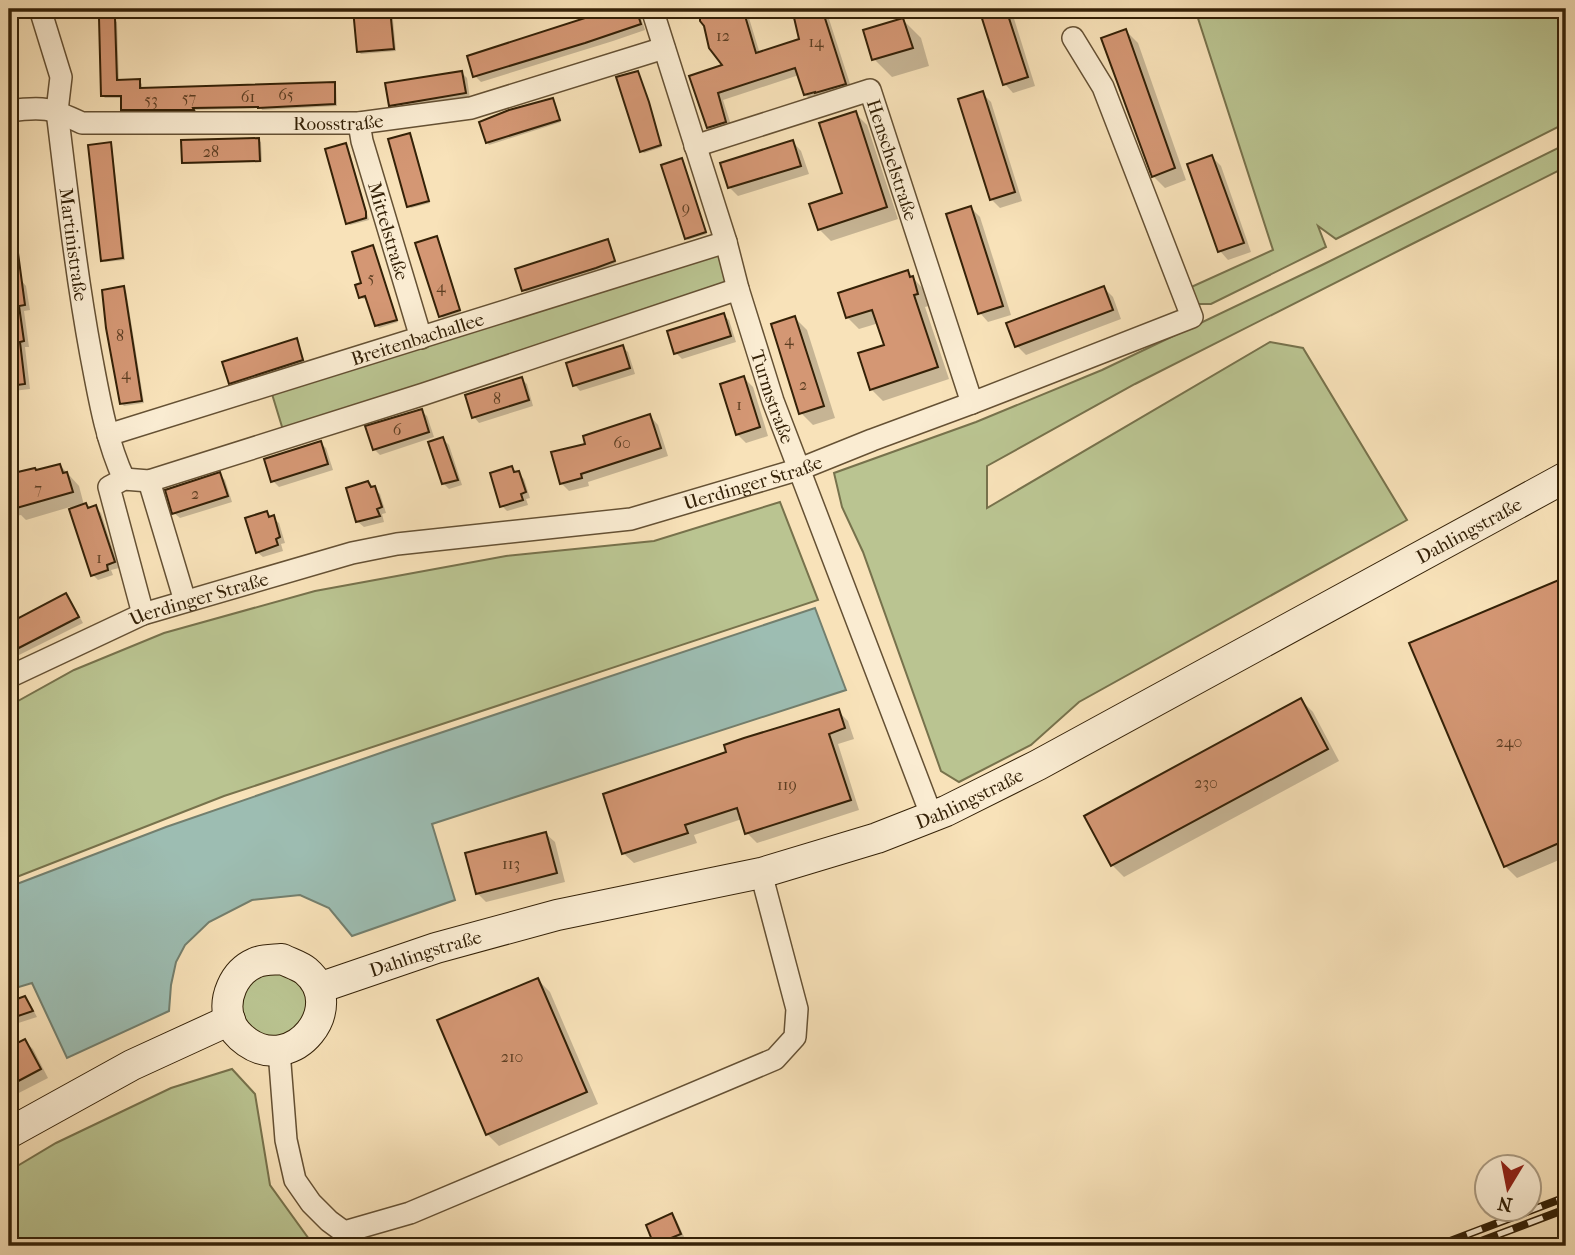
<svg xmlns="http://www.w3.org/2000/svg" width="1575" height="1255" font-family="'IM FELL French Canon',serif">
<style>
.green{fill:#bac491;stroke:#77724c;stroke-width:2}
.water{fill:#9dbdb2;stroke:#737f6e;stroke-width:2}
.shadow{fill:#0003}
.building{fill:#d49774;stroke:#342107;stroke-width:2}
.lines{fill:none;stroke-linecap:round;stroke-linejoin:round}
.street-casing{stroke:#655134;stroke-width:24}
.secondary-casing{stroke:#342107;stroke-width:32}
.street{stroke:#faecd2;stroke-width:21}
.secondary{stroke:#faecd2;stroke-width:30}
.rail-casing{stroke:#342107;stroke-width:8}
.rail{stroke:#faecd2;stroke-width:5;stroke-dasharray:16;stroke-linecap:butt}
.labels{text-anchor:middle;stroke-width:7;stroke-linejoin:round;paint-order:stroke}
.number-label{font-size:16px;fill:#5c3e22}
.street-label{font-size:19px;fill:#342107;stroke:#faecd2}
</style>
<rect width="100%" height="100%" fill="#f8e2b9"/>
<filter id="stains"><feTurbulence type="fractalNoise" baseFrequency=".00286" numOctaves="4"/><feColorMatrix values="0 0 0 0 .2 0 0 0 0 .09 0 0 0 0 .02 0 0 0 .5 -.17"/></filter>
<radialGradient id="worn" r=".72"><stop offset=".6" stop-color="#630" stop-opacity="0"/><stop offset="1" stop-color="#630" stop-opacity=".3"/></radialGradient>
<g class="green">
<path d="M1195 9H1277L1279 12 1286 9H1562L1566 19V123L1336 239 1318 226 1326 247 1211 304H1198L1189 288 1273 250Z"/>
<path d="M1566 144V167L1410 245 1135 384 987 466V508L1270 342 1303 348 1407 520 1079 702 1031 745 959 782 941 771 863 552 842 507 834 473 976 422 1102 370 1322 265Z"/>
<path d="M718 254 728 289 283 430 272 394Z"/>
<path d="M780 502 818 600 224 796 9 880V706L74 670 164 633 315 591 506 556 654 541Z"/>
<path d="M265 970 292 973 309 995 305 1022 283 1039 256 1035 240 1013 243 986Z"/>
<path d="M232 1069 255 1094 270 1185 314 1246H9V1171L56 1143 171 1088Z"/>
</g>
<path class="water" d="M815 608 846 690 432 824 455 900 352 936 329 908 300 895 252 900 209 922 185 945 176 962 171 985 169 1011 67 1058 32 983 9 990V887L166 827 392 749Z"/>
<g class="shadow">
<path d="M354 9H392L396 51 361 54 359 52Z"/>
<path d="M620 9H638L645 30 613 41 481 82 475 76 469 57Z"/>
<path d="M704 9H719L727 16 743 11 749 18 760 54 801 40 794 9H824L826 16 829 19 852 90 812 101 805 94 799 75 723 100 732 128 715 134 708 128 724 66Z"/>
<path d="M981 9H1011L1035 86 1013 93 1005 84Z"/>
<path d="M114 20 117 22 119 82 139 81 142 84V89L334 83 336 86 337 106 262 110 261 108 195 110V111H126L123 109V98H105L103 96Z"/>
<path d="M903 20 921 38 929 66 892 77 874 59Z"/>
<path d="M1126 31 1138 43 1186 180 1165 188 1153 176Z"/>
<path d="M9 59 12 79H9Z"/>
<path d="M462 73 467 78 470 99 396 111 390 105Z"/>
<path d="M645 92 647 94 662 147 644 153 641 151Z"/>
<path d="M982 93 991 102 1022 201 1000 208 991 199Z"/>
<path d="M553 100 555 102 561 122 489 145 487 142Z"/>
<path d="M855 113 867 125 898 219 831 241 819 229 844 194Z"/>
<path d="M9 134 11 142 15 146 17 160 9 161Z"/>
<path d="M409 135 412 137 430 203 411 208 409 206Z"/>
<path d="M258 140 261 142 262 162 186 164 183 162Z"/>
<path d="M793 142 801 151 809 174 738 196 729 187Z"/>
<path d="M110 144 112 146 125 260 105 262 103 260Z"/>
<path d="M346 145 348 147 369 220 350 225 348 223Z"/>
<path d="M1212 157 1221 166 1251 252 1228 260 1220 251Z"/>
<path d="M682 159 684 162 707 234 688 240 686 238Z"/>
<path d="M971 208 980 217 1011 315 988 322 980 313Z"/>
<path d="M436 238 439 240 461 312 443 318 440 316Z"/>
<path d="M607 241 610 244 616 263 599 270 526 292 524 290Z"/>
<path d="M372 247 375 250 398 322 379 328 377 326 368 298 363 299 360 297Z"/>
<path d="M908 272 924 290 929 306 925 307 949 379 883 401 871 389 886 346 879 323 859 329 847 317Z"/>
<path d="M21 280 26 286 30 310 24 311 29 347H25L30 389 13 391 16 410 9 411V281Z"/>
<path d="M123 288 126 290 144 403 124 406 122 404Z"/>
<path d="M1104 288 1113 297 1121 319 1026 355 1017 346 1009 324Z"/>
<path d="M723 315 729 320 736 342 682 359 676 353Z"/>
<path d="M795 318 807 330 835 418 813 425 801 413Z"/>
<path d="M296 340 298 343 305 362 233 385 230 383Z"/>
<path d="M622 347 628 352 635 374 580 391 575 385Z"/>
<path d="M744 378 753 387 768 436 746 443 737 434Z"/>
<path d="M521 379 527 384 533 406 479 423 474 417Z"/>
<path d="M421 411 427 416 434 437 380 455 374 449Z"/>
<path d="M650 416 658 425 668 456 588 482 589 486 569 491 561 483 588 445Z"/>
<path d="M443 439 449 445 462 485 449 489 443 483Z"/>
<path d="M320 443 326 448 333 470 279 487 273 481Z"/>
<path d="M60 465 79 486 84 505 90 509 95 507 101 513 119 568 111 570 113 575 98 580 93 575 70 507 26 520 21 515 11 517 9 515V473L13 475 37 472Z"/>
<path d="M512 468 524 479 530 498 526 499 528 505 507 511 502 506Z"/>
<path d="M219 474 225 480 232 502 180 518 174 513Z"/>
<path d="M368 483 380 494 386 513 382 514 384 522 364 527 358 522 348 489Z"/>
<path d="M267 513 279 523 285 543 281 544 283 551 263 557 257 552Z"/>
<path d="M1566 579V857L1517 878 1505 866 1411 644Z"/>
<path d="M66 595 71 601 83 623 9 660V624Z"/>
<path d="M1301 700 1313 712 1339 761 1124 877 1112 865Z"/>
<path d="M838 711 848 721 854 739 838 744 859 810 757 843 747 833 742 819 694 835 697 843 634 863 623 853 728 753Z"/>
<path d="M546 834 555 842 565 882 486 902 477 893Z"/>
<path d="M538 980 550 992 598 1104 499 1146 487 1134Z"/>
<path d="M24 998 30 1004 37 1017 9 1026V1004Z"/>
<path d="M24 1041 33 1049 48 1078 9 1098V1049Z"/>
<path d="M671 1215 677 1221 685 1239 668 1246H658L656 1244Z"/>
</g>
<g class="building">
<path d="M353 9H390L394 49 357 52Z"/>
<path d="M613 9H636L641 24 585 43 473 77 467 56Z"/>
<path d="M700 9H721L727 15 743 9 756 53 799 39 792 9H822L846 84 815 93V92L804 95 795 68 718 93 726 122 707 128 689 76 722 65 709 48 704 26 700 21Z"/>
<path d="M979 9H1006L1028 77 1003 85Z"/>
<path d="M99 18H115L117 80 140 79V88L335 82V104L258 108V107L193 108 194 110H121V96H101Z"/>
<path d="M903 18 913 48 872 60 863 30Z"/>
<path d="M1126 29 1175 168 1152 177 1101 38Z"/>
<path d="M462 71 466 93 389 106 385 83Z"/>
<path d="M638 71 649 102 661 145 640 152 616 77Z"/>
<path d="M983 91 1015 192 990 200 958 99Z"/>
<path d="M553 98 560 120 486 143 479 122 509 110Z"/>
<path d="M856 111 887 207 818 230 809 204 842 193 819 123Z"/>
<path d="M410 133 429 201 407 207 388 139Z"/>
<path d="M259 138 260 161 182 163 181 140Z"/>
<path d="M793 140 801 166 728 188 720 163Z"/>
<path d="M111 142 123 258 101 261 88 145Z"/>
<path d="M346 143 366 212V218L346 224 325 149Z"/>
<path d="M1212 155 1244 243 1218 252 1187 164Z"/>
<path d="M682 158 706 232 685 239 661 165Z"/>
<path d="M971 206 1003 306 978 314 946 214Z"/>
<path d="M437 236 460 310 439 317 415 243Z"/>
<path d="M608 239 615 261 596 268 522 291 515 269Z"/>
<path d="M373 245 397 320 375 326 365 296 359 298 355 285 361 283 352 252Z"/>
<path d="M18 253 25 305 19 306 24 341 20 342 25 384 9 386V254Z"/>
<path d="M908 270 910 277 913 276 918 294 914 295 938 367 870 390 858 353 884 345 872 310 846 318 838 293Z"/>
<path d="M124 286 142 401 120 404 106 328 102 290Z"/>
<path d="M1104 286 1113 310 1015 347 1006 323Z"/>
<path d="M724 313 731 336 674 354 667 331Z"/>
<path d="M795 316 824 406 799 414 771 324Z"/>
<path d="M297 338 303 360 229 384 222 362Z"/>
<path d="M623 345 630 368 573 386 566 363Z"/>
<path d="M744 376 760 427 736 435 720 384Z"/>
<path d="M522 377 529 400 472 418 465 395Z"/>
<path d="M422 409 429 432 373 450 365 426Z"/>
<path d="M650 414 661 448 581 474 582 478 560 484 551 452 585 444 583 436Z"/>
<path d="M443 437 458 480 442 484 428 442Z"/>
<path d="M321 441 328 464 271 482 264 459Z"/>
<path d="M60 464 63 473 67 472 73 492 13 509 11 502 9 503V474L35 468 36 470Z"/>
<path d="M512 466 514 472 519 471 526 492 521 494 523 500 500 507 490 473Z"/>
<path d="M220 472 228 496 172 514 165 490Z"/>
<path d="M368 481 371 487 375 486 382 507 377 509 380 516 356 522 346 488Z"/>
<path d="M86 503 88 508 96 505 115 562 107 565 108 570 91 576 69 509Z"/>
<path d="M267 511 269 517 274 515 280 537 276 539 278 545 256 553 245 518Z"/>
<path d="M1566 577V840L1504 867 1409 643Z"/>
<path d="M66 593 79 617 9 653V623Z"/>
<path d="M1301 698 1328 749 1111 866 1084 816Z"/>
<path d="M839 709 845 728 829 734 851 800 745 834 737 808 685 825 688 833 622 854 603 794 726 752 724 745 744 738Z"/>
<path d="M546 832 557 873 476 894 465 853Z"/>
<path d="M538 978 587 1092 486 1135 437 1020Z"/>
<path d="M25 996 33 1011 9 1019V1002Z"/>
<path d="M25 1039 41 1069 9 1086V1047Z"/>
<path d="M672 1213 681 1234 654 1245 646 1225Z"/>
</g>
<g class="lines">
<defs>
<g id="street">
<path id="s1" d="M40 9 61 77 57 111C67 192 76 274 91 355 99 397 106 440 124 479"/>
<path id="s2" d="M652 9 726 242 738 289 773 401 932 817"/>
<path id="s3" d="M9 111C44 106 50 108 82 123H359L471 108 664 48"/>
<path id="s4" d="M359 123 362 141 421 338"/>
<path id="s5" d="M695 146 870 90 972 403"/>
<path id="s6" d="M108 435 726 242"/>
<path d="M149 481 185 601"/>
<path d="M143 614 109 487 124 479 149 481 424 394 738 289"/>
<path id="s7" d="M9 677 143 614 352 553 397 544 631 519 800 469 872 440 972 403 1192 317 1103 87 1073 38"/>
<path d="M279 1051 286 1140 295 1180 311 1203 329 1221 344 1232 410 1213 775 1059 795 1037 797 1009 761 873"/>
</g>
<g id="secondary">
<path d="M282 959C290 963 300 966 306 971 348 1007 294 1075 247 1042 240 1037 233 1030 230 1021 222 999 234 972 255 963 263 959 274 960 282 959Z"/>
<path id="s8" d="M319 988 436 948 557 915 761 873 877 838 946 811 1038 765 1566 477"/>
<path d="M9 1133 132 1065 230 1020"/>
</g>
</defs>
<use href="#street" class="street-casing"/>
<use href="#secondary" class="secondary-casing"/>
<use href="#street" class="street"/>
<use href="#secondary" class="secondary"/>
<defs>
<g id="rail">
<path d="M1437 1246 1566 1197"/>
<path d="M1468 1246 1566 1209"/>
<path d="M1560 1246 1566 1244"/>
</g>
</defs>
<use href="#rail" class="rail-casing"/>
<use href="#rail" class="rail"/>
</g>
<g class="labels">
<g class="number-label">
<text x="723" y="41">12</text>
<text x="816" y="47">14</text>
<text x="286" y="100">65</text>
<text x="248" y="102">61</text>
<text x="189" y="103">57</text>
<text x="151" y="105">53</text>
<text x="211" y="157">28</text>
<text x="686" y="213">9</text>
<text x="371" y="283">5</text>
<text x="441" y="292">4</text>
<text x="120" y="341">8</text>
<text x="789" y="345">4</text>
<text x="126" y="379">4</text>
<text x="803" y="390">2</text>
<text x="497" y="404">8</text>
<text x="739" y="410">1</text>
<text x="397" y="435">6</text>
<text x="622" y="448">60</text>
<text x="38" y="494">7</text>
<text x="195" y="499">2</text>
<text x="99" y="563">1</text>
<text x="1509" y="747">240</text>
<text x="1206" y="788">230</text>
<text x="787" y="790">119</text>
<text x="511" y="869">113</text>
<text x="512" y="1062">210</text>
</g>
<g class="street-label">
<text dy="7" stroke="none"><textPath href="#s3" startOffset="332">Roosstraße</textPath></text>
<text dy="7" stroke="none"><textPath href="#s5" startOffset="257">Henschelstraße</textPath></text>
<text dy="7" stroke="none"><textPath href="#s4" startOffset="112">Mittelstraße</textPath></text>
<text dy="7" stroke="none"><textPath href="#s1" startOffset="240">Martinistraße</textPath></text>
<text dy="7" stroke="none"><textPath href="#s6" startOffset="324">Breitenbachallee</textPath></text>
<text dy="7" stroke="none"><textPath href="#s2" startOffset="406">Turmstraße</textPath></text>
<text dy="7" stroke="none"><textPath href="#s7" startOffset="774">Uerdinger Straße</textPath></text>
<text dy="7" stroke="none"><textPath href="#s8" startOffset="1246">Dahlingstraße</textPath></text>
<text dy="7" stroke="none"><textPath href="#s7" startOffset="206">Uerdinger Straße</textPath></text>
<text dy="7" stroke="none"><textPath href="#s8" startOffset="679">Dahlingstraße</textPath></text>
<text dy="7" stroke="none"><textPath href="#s8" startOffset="112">Dahlingstraße</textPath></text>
</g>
</g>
<rect width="1575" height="1255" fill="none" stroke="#f8e2b9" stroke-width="35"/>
<rect x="10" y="10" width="1554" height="1234" fill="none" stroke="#342107" stroke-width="3.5"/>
<rect x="18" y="18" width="1540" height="1220" fill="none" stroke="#342107" stroke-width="2"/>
<g transform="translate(1508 1188) rotate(190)"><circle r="33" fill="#faecd2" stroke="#ab9b81" stroke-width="2"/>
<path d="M0-5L12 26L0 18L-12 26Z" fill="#8f2418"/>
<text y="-10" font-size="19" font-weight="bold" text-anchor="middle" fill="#342107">N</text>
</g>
<rect width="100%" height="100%" filter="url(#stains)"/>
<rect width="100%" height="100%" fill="url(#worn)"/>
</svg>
